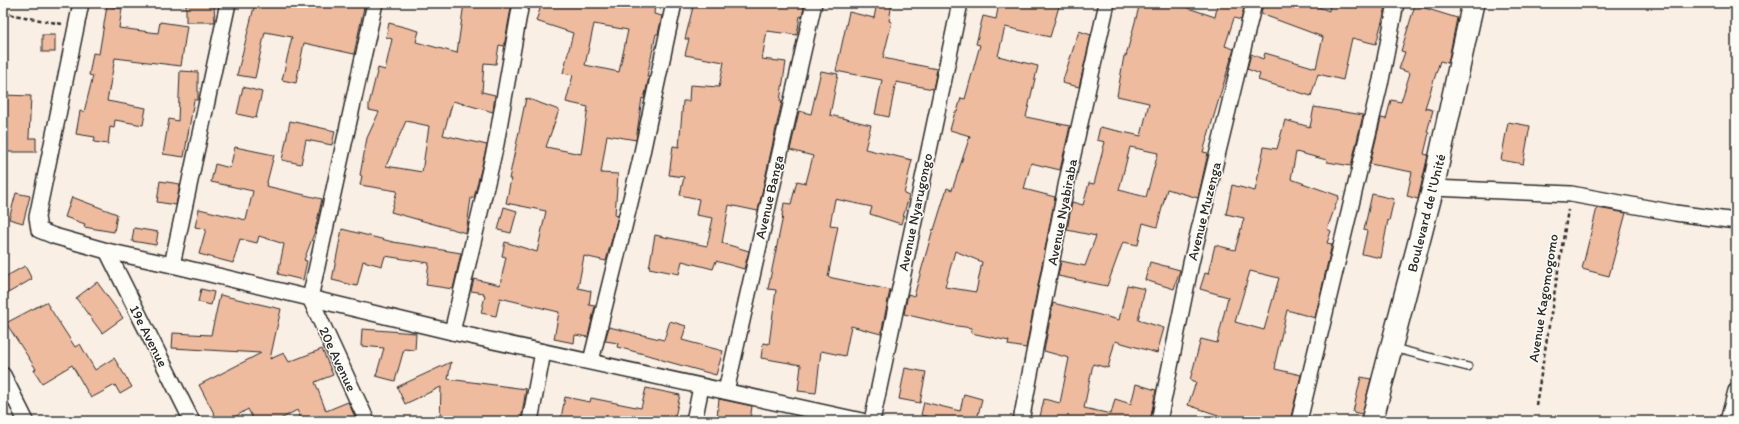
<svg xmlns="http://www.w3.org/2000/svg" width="1739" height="424" font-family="Itim,sans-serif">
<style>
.building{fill:#eebb9f;stroke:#2b2b2b;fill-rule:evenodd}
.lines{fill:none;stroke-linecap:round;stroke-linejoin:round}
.lane-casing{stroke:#2b2b2b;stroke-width:10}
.street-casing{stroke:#2b2b2b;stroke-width:18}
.secondary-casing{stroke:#2b2b2b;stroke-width:24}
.path{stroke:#2b2b2b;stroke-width:2.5;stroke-dasharray:4 3;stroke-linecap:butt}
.lane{stroke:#fdfcf7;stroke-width:7}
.street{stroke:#fdfcf7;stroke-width:15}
.secondary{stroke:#fdfcf7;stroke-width:21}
.labels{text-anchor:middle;stroke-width:3;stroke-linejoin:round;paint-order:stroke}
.street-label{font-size:14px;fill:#2b2b2b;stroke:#fdfcf7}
</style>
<rect width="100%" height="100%" fill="#faefe5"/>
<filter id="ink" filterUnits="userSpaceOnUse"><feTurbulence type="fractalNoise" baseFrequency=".025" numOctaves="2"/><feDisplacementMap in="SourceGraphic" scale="8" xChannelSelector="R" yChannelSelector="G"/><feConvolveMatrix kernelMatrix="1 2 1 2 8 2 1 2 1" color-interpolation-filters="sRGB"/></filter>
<g filter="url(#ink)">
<g class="building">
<path d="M255 3H365L354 54 304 43 296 83 282 80 292 37 265 32 255 78 237 75Z"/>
<path d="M464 3H512L504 46 499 45 496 64 484 63 482 92 495 95 493 112 453 101 443 135 487 145 474 198H471L466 233 391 212 397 191 360 185 362 176 360 175 367 138 379 112 369 110V104L378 68 385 70 392 39 386 37 389 23 419 31 416 42 457 53ZM406 121 429 126 422 172 386 166Z"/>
<path d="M542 3H655L654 14 662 16 658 34H656L647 77H649L644 99 642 98 636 140 607 135 601 173 618 174 615 215 618 216 606 261 584 256 578 288 591 291 589 305 595 306 588 337 575 335 574 343 554 339 559 312 500 298 496 316 481 313 485 296 483 295 484 293 471 291 474 279 500 285 506 257 502 256 505 242 537 252 546 211 506 203 511 179H509L526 98 559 110 546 147 581 154 588 107 566 102 573 75 563 73 573 33 536 21ZM594 24 628 30 619 72 585 65Z"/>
<path d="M694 3H805L802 17 800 16 797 35 767 31 762 59 786 62 780 101H782L758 211 729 205 722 243 749 251 744 269 716 261 713 269 682 261 679 274 649 268 655 235 707 246 713 218 696 215 699 199 680 195 684 177 669 175 673 146 679 147 683 101H689L690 85 719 87 724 62 685 55 689 39H685Z"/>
<path d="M877 3H892L889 21 892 22 883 58 937 69 933 89 896 82 889 117 875 114 882 80 836 71 849 12 874 18Z"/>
<path d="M999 3H1060L1050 37 1005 27 998 56 1038 66 1026 117 1070 126 1060 170 1031 163 1024 189 1055 197 1026 348 1008 345 1009 341 971 333 972 328 950 325 904 314 908 294 914 296 933 229 934 230 947 188 952 190 970 136 950 130 955 112H957L961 98 965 99 980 45 976 44 983 16 996 19ZM955 251 982 262 976 292 945 287Z"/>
<path d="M1140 3H1173L1215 17 1218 3H1245L1241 20 1234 18 1225 46 1234 49 1203 152 1208 153 1198 198 1167 189 1157 227 1143 223 1138 245 1123 242 1107 286 1058 276 1061 261 1085 266 1096 236 1067 230 1072 202 1083 205 1089 183 1094 184 1105 142 1097 140 1100 127 1141 136 1149 103 1117 96 1124 56H1126ZM1130 147 1158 153 1146 197 1119 190Z"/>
<path d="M1263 3H1308L1329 11 1330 3H1387L1376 44 1352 38 1343 80 1318 74 1311 96 1258 80 1260 74 1247 69 1251 54 1263 59 1265 53 1316 68 1323 37 1261 14Z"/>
<path d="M186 4H214L215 22H186Z"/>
<path d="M1415 5 1457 18 1448 63 1440 61 1425 108 1433 110 1427 132 1429 133 1424 154 1428 155 1418 199 1407 196 1412 172 1370 164 1381 118 1386 119 1391 100 1401 102 1410 73 1399 69 1405 52 1401 51Z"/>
<path d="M107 6 122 9 119 28 158 33 160 22 187 26 181 66 115 58 107 101 146 108 143 125 115 120 114 128 110 127 108 144 94 142 95 137 76 134 80 111 84 112 93 76 89 75 93 53 99 54Z"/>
<path d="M1079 31 1091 35 1079 87 1062 83Z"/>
<rect x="42" y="35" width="13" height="17"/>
<path d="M180 71 198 72V100H194L184 157 163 154 169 119 178 121Z"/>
<path d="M821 71 838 74 830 115 871 125 865 149 912 160 904 194 909 196 901 224 870 214 872 207 835 199 830 225 838 226 828 277 890 290 881 334 851 326 845 356 821 351 816 393 798 391 801 365 761 358 763 343 769 344 776 290 768 289 783 216H782L784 203 791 204 797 181 806 183 813 156 790 150 799 111 811 114Z"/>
<path d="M243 87 262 92 256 118 237 114Z"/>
<path d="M3 95 31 96 29 138H36V152H3Z"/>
<path d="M1314 107 1363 115 1351 166 1327 162V160L1296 152 1291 179 1339 196 1327 229 1331 231 1327 243 1332 244 1315 318 1287 310 1275 363 1276 364 1275 369 1301 375 1290 421H1236L1188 405 1196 382 1190 380 1201 339 1217 343 1228 297 1200 289 1205 273 1208 274 1215 245 1235 250 1244 218 1226 214 1232 185 1255 191 1264 147 1277 149 1285 120 1310 127ZM1250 271 1279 278 1264 330 1235 322Z"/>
<path d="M290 121 335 131 332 145 306 140 301 164 282 160Z"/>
<path d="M1508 122 1530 126 1523 164 1501 160Z"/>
<path d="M235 147 274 155 266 186 322 199 315 231 304 260 307 261 303 280 278 274 284 244 259 236 257 243 240 239 233 263 199 254 206 229 195 227 199 209 246 220 253 191 211 182 215 164 230 168Z"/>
<path d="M160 181 180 184 176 205 157 202Z"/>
<path d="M16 193 30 196 23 223 9 219Z"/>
<path d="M1372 194 1394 199 1389 221 1388 220 1381 258 1362 254 1367 231 1364 230Z"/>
<path d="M72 197 117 214 114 232 84 227 85 224 65 217Z"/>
<path d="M504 207 517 211 511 233 498 230Z"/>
<path d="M1597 208 1626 213 1609 276 1582 269Z"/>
<path d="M134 228 158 232 156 245 132 241Z"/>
<path d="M342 229 393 242 461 253 453 289 426 285 429 263 385 256 382 266 363 261 357 286 332 280Z"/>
<path d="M1150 262 1180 270 1174 289 1145 280Z"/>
<path d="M25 266 32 279 3 296V278Z"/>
<path d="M97 282 123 318 102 333 76 298Z"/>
<path d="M1127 285 1145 289 1138 320 1164 328 1157 353 1115 341 1108 368 1093 364 1084 408 1111 414 1115 399 1131 404 1136 384 1156 390 1150 421H1039L1044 399 1060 403 1069 358 1044 351 1053 303 1119 320Z"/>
<path d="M201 289 214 292 211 305 198 302Z"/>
<path d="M220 295 281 309 270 359 284 353 289 362 322 349 333 375 315 382 326 411 348 402 357 421H302L297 410 277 421H254L248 409 228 421H218L199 385 261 353 172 348 173 333 211 335Z"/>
<path d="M46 302 75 347 80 344 95 370 114 358 132 387 120 394 115 385 91 398 72 365 42 383 34 370 36 369 6 323Z"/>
<path d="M670 321 686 326 682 340 723 351 716 375 669 362 659 359V358L617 347 618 343 605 341 609 327 664 340Z"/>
<path d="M362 329 416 333 415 350 404 349 395 381 376 376 384 348 361 346Z"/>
<path d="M451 362 448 379 526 389 521 421H440L441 387 405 404 397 387Z"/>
<path d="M905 368 926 372 920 403 899 399Z"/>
<path d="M1361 377 1371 379 1362 414 1353 412Z"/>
<path d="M646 388 680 395 674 421H577L561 418 565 397 590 402 591 398 641 408Z"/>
<path d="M964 394 982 399 978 415 979 416 978 421H944L921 415 924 402 960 411Z"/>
<path d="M719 399 752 406 750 421 717 417Z"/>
</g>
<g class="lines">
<defs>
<path id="lane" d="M1393 348 1468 367"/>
<g id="street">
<path d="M81 3 37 217 39 230 54 236 107 251 172 265 452 332 862 421"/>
<path d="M1433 188 1571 194 1675 213 1736 221"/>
<path d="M107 251 192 421"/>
<path d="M172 265 228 3"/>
<path d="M452 332 496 144 521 3"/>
<path d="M591 361 640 162 674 3"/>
<path d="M3 375 26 421"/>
<path d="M726 391 814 3"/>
<path d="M367 421 310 298 375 3"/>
<path d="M530 421 543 352"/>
<path d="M694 421 701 387"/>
<path d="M872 421 960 3"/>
<path d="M1021 421 1067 181 1107 3"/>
<path d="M1159 421 1191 263 1254 3"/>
<path d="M1299 421 1381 80 1396 3"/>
<path d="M1728 421 1736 391"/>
</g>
<path id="secondary" d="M1372 421 1433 188 1473 3"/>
</defs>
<use href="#lane" class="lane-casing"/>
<use href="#street" class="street-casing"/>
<use href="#secondary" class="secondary-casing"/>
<g class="path">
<path d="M3 13 62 24"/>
<path d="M1536 405 1568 210"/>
</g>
<use href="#lane" class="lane"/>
<use href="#street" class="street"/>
<use href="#secondary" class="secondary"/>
</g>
</g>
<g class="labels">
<g class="street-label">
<text transform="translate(769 197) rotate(-77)" y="5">Avenue Banga</text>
<text transform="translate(1204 211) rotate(-76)" y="5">Avenue Muzenga</text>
<text transform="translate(915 212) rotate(-78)" y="5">Avenue Nyarugongo</text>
<text transform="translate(1062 212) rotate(-79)" y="5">Avenue Nyabiraba</text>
<text transform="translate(1426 213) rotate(-76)" y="5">Boulevard de l'Unité</text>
<text transform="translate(1543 298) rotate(-81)" y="5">Avenue Kagomogomo</text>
<text transform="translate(149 336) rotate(63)" y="5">19e Avenue</text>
<text transform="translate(338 359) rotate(65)" y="5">20e Avenue</text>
</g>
</g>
<rect width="1739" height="424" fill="none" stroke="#fdfcf7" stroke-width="16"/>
<rect x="8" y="8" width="1723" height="408" fill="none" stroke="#2b2b2b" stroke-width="1.5" filter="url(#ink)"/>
</svg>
